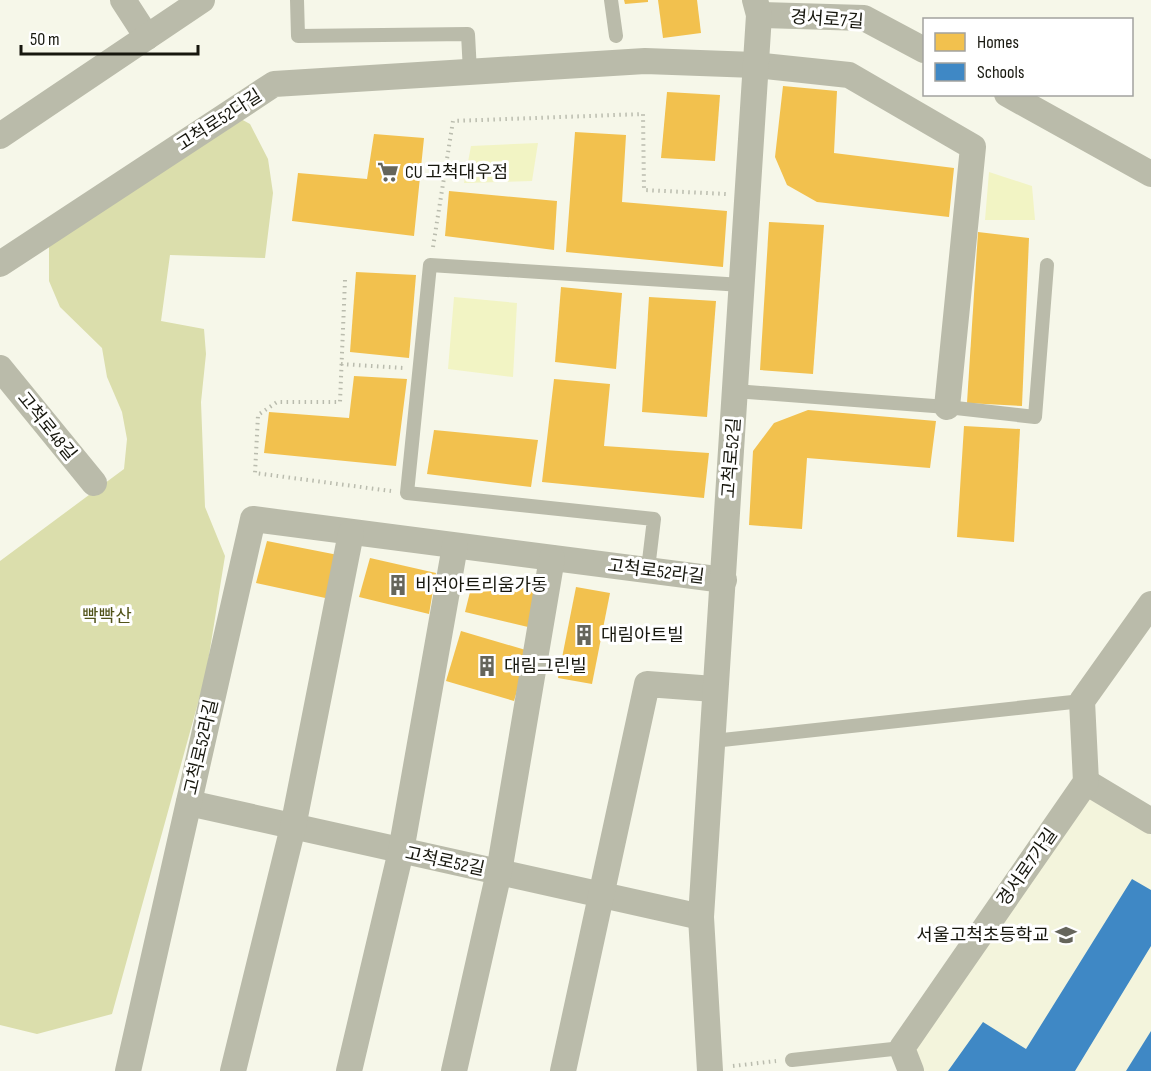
<svg xmlns="http://www.w3.org/2000/svg" width="1151" height="1071" font-family="'Sofia Sans Condensed','Noto Sans KR',sans-serif">
<style>
.built{fill:#f3f4dc}
.green{fill:#f2f4c4}
.forest{fill:#dbdeac}
.homes{fill:#f2c14e}
.schools{fill:#3f88c5}
.lines{fill:none;stroke-linecap:round;stroke-linejoin:round}
.path{stroke:#babcae;stroke-width:4;stroke-dasharray:1.5 4.5;stroke-linecap:butt}
.lane{stroke:#babbaa;stroke-width:14}
.street{stroke:#babbaa;stroke-width:26}
.labels{text-anchor:middle;stroke-width:6;stroke-linejoin:round;paint-order:stroke}
.street-label{font-size:18px;fill:#17170e;stroke:#fff}
.poi-label{font-size:18px;fill:#17170e;stroke:#fff;text-anchor:start}
.park-label{font-size:18px;fill:#515319;stroke:#fff}
</style>
<rect width="100%" height="100%" fill="#f6f7e9"/>
<path class="built" d="M1086 782 1151 821V1071H911L902 1048Z"/>
<g class="green">
<path d="M538 143 532 181 464 183 471 146Z"/>
<path d="M989 172 1032 186 1035 220H985Z"/>
<path d="M454 297 517 303 513 377 448 369Z"/>
</g>
<path class="forest" d="M230 113 250 124 268 159 273 193 265 258 170 255 161 321 204 329 206 354 201 402 205 507 225 556 206 674 112 1014 37 1034 0 1025V561L124 469 127 439 122 412 107 377 102 348 60 307 49 281V232Z"/>
<g class="homes">
<path d="M624 0H648V2L625 4Z"/>
<path d="M658 0H697L701 33 663 38Z"/>
<path d="M783 86 837 91 834 153 954 168 949 217 817 202 787 185 775 157Z"/>
<path d="M667 92 720 95 715 161 661 158Z"/>
<path d="M575 132 626 135 622 202 727 211 723 267 566 252Z"/>
<path d="M374 134 424 138 414 236 292 221 298 173 367 179Z"/>
<path d="M449 191 557 201 554 250 445 236Z"/>
<path d="M769 222 824 225 813 374 760 370Z"/>
<path d="M978 232 1029 238 1022 406 967 403Z"/>
<path d="M356 272 416 275 409 358 350 352Z"/>
<path d="M561 287 622 293 616 369 555 362Z"/>
<path d="M649 297 716 301 707 417 642 412Z"/>
<path d="M354 376 407 379 396 466 264 453 269 412 349 418Z"/>
<path d="M554 379 610 384 604 446 709 453 704 498 542 482Z"/>
<path d="M808 410 936 421 930 468 807 458 802 529 749 525 753 451 774 423Z"/>
<path d="M964 426 1020 429 1014 542 957 537Z"/>
<path d="M434 430 538 440 531 487 427 474Z"/>
<path d="M267 541 343 556 330 599 256 583Z"/>
<path d="M370 558 436 573 429 614 359 597Z"/>
<path d="M474 576 537 591 528 627 465 612Z"/>
<path d="M576 587 610 593 592 684 558 678Z"/>
<path d="M461 631 529 651 514 701 446 681Z"/>
</g>
<g class="schools">
<path d="M1132 879 1151 890V946L1075 1071H948L983 1022 1026 1049Z"/>
<path d="M1151 1031V1071H1126Z"/>
</g>
<g class="lines">
<g class="path">
<path d="M433 247 453 121 643 114 644 190 726 194"/>
<path d="M345 280 340 402H277L258 415 255 473 391 491"/>
<path d="M341 364 403 368"/>
<path d="M733 1066 776 1061"/>
</g>
<g class="lane">
<path d="M297 0 298 36 468 34 470 72"/>
<path d="M611 0 616 36"/>
<path d="M735 391 947 407 1035 417 1047 265"/>
<path d="M648 569 654 519 407 493 430 265 742 285"/>
<path d="M713 741 1082 701"/>
<path d="M792 1060 902 1048"/>
</g>
<g class="street">
<path d="M123 0 147 37"/>
<path d="M759 15 864 18 924 50"/>
<path d="M1007 94 1151 174"/>
<path d="M0 136 202 0"/>
<path d="M0 264 274 84 645 61 755 65 849 75 973 147 947 407"/>
<path d="M0 368 94 483"/>
<path d="M1086 782 1151 821"/>
<path d="M189 803 701 917"/>
<path d="M128 1071 253 519 724 580"/>
<path d="M233 1071 293 827 351 533"/>
<path d="M349 1071 401 851 455 546"/>
<path d="M454 1071 499 872 552 558"/>
<path d="M563 1071 647 684 714 689"/>
<path d="M710 1071 701 917 759 15 755 0"/>
<path d="M911 1071 902 1048 1086 782 1082 701 1151 604"/>
</g>
</g>
<defs>
<symbol id="supermarket-bare" viewBox="-9 -9 18 18"><path d="M-6-5.5h2.5l.6 2H6L4.5 2H-2.5L-4.4-4H-6ZM-1.5 3.2a1.3 1.3 0 1 0 .1 0ZM3 3.2a1.3 1.3 0 1 0 .1 0Z" fill="#65655b" stroke="#fff" stroke-width="2.5" paint-order="stroke"/></symbol>
<symbol id="building-bare" viewBox="-9 -9 18 18"><path d="M-4-6H4V6H1V3H-1V6H-4ZM-2.5-4.3h1.7v1.8h-1.7ZM.8-4.3h1.7v1.8H.8ZM-2.5-1h1.7V.8h-1.7ZM.8-1h1.7V.8H.8Z" fill="#65655b" stroke="#fff" stroke-width="2.5" paint-order="stroke"/></symbol>
<symbol id="school-bare" viewBox="-9 -9 18 18"><path d="M0-5L7-2L0 1L-7-2ZM-4 1L0 2.5L4 1V4Q0 6-4 4Z" fill="#65655b" stroke="#fff" stroke-width="2.5" paint-order="stroke"/></symbol>
</defs>
<g fill-rule="evenodd">
<use href="#supermarket-bare" x="373" y="157" width="30" height="30"/>
<use href="#building-bare" x="383" y="570" width="30" height="30"/>
<use href="#building-bare" x="569" y="620" width="30" height="30"/>
<use href="#building-bare" x="472" y="651" width="30" height="30"/>
<use href="#school-bare" x="1051" y="920" width="30" height="30"/>
</g>
<g class="labels">
<g class="street-label">
<text transform="translate(827 19) rotate(4)" y="6">경서로7길</text>
<text transform="translate(219 120) rotate(-33)" y="6">고척로52다길</text>
<text transform="translate(47 426) rotate(51)" y="6">고척로48길</text>
<text transform="translate(731 458) rotate(-86)" y="6">고척로52길</text>
<text transform="translate(656 571) rotate(7)" y="6">고척로52라길</text>
<text transform="translate(201 747) rotate(-77)" y="6">고척로52라길</text>
<text transform="translate(445 861) rotate(12)" y="6">고척로52길</text>
<text transform="translate(1027 867) rotate(-55)" y="6">경서로7가길</text>
</g>
<g class="poi-label">
<text x="405" y="178">CU 고척대우점</text>
<text x="415" y="591">비전아트리움가동</text>
<text x="601" y="641">대림아트빌</text>
<text x="504" y="672">대림그린빌</text>
<text x="1049" y="941" text-anchor="end">서울고척초등학교</text>
</g>
<g class="park-label">
<text x="107" y="622">빡빡산</text>
</g>
</g>
<rect x="923" y="18" width="210" height="78" fill="#ffffff" stroke="#a2a29f" stroke-width="1.5"/>
<rect x="935" y="33" width="30" height="18" fill="#f2c14e" stroke="#a2a29f" stroke-width="1.5"/>
<text x="977" y="48" font-size="18" fill="#17170e">Homes</text>
<rect x="935" y="63" width="30" height="18" fill="#3f88c5" stroke="#a2a29f" stroke-width="1.5"/>
<text x="977" y="78" font-size="18" fill="#17170e">Schools</text>
<path d="M21 45v9h177v-9" fill="none" stroke="#17170e" stroke-width="3"/>
<text x="30" y="45" font-size="18" fill="#17170e" stroke="#ffffff" stroke-width="4.5" paint-order="stroke">50 m</text>
</svg>
